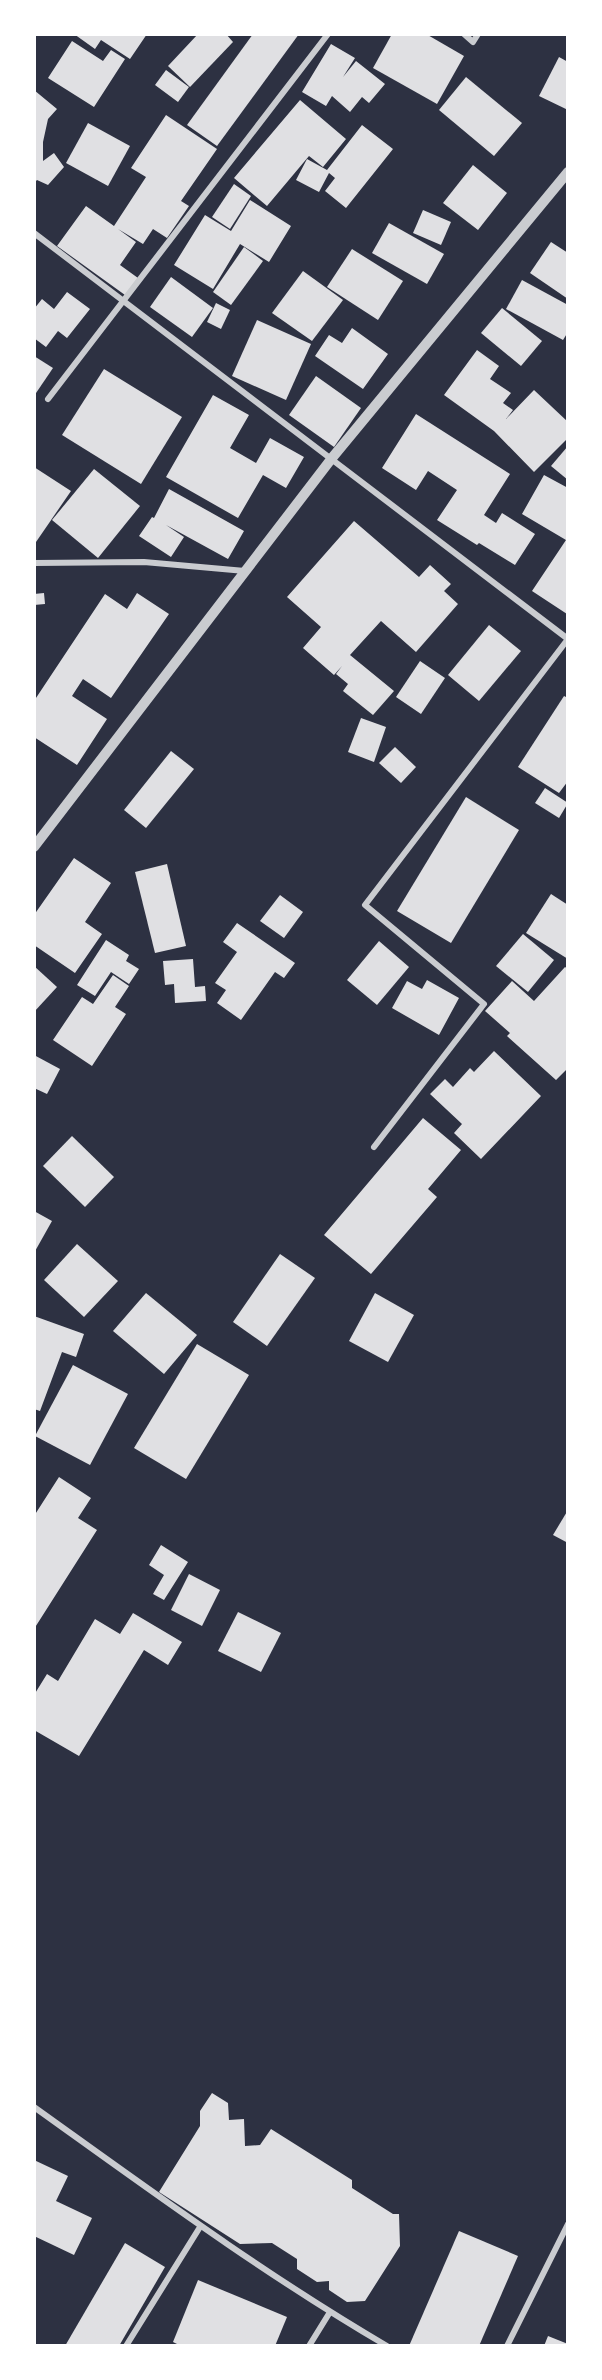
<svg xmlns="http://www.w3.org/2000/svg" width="602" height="2380" font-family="Literata,serif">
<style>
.building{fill:#e0e0e3}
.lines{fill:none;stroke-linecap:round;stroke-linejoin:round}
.minor{stroke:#caccd0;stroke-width:6}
.tertiary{stroke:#caccd0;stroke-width:10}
</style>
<rect width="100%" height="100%" fill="#2d3142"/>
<g class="building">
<path d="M74 34H147L130 59 101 40 95 49Z"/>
<path d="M198 34H226L233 42 190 87 168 66Z"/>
<path d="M253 34H299L217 146 187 125Z"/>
<path d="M392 34H426L464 56 437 104 373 68Z"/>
<path d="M72 41 103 61 111 50 125 59 94 107 48 78Z"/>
<path d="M331 44 355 58 343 77 356 61 385 84 369 103 362 97 350 112 332 96 326 106 302 92Z"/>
<path d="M559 57 568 62V110L539 96Z"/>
<path d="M166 70 189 87 178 102 155 85Z"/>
<path d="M466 77 522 123 494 156 439 110Z"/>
<path d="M34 90 57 109 48 119 43 142V161L54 153 64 167 48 185 37 180 34 183Z"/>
<path d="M300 100 346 139 323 167 309 156 267 206 234 178Z"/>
<path d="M166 115 217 149 181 201 189 206 167 238 153 229 143 244 118 229 136 242 120 265 138 278 125 295 57 246 86 206 114 226 146 177 131 168Z"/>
<path d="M88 123 130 146 108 186 66 163Z"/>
<path d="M362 125 393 149 346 208 325 191 335 178 329 173 319 192 296 180 307 159 327 170Z"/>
<path d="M473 165 507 193 478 230 443 203Z"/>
<path d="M234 184 251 196 230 229 212 217Z"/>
<path d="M250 200 291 226 269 262 240 244 213 289 174 265 205 215 231 231Z"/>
<path d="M423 210 451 222 441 245 413 233Z"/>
<path d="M389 223 444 254 427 284 372 253Z"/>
<path d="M551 242 568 253V299L530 273Z"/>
<path d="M244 247 263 261 231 305 213 292Z"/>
<path d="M352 249 403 281 378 320 327 287Z"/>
<path d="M303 271 343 300 312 341 272 313Z"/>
<path d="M171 277 213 308 192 337 150 307Z"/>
<path d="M522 280 568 305V332L563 340 506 309Z"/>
<path d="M67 292 90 309 67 338 58 331 46 347 34 338V309L42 299 54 309Z"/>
<path d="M216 303 230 310 221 329 207 322Z"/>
<path d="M502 308 542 341 521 366 481 333Z"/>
<path d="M257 320 311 344 286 400 232 376Z"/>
<path d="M352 328 388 354 363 389 315 356 329 335 342 343Z"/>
<path d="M477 350 499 366 490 379 511 393 503 403 513 410 506 419 534 390 568 422V438L534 472 494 431 444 395Z"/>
<path d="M34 356 53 368 34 396Z"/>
<path d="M104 369 182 417 141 484 62 435Z"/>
<path d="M316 376 361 408 334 447 289 415Z"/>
<path d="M213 395 249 415 230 448 256 463 270 438 304 457 286 488 263 475 238 518 166 477Z"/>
<path d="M416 414 510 474 484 515 496 523 502 513 535 534 515 565 479 543 477 545 437 520 457 490 428 471 416 490 382 468Z"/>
<path d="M568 446V480L551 466Z"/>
<path d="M34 467 71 491 36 542 34 541Z"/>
<path d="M94 469 140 506 98 558 52 520Z"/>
<path d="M544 475 568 488 567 614 532 591 566 540 522 514Z"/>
<path d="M169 489 244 531 228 559 166 525 184 537 171 557 139 536 152 517 154 518Z"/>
<path d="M354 521 419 577 430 565 451 584 444 591 458 604 416 652 381 621 350 655 394 691 373 715 343 691 348 684 336 674 342 666 334 675 303 648 321 627 287 597Z"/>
<path d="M44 593 45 604 34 605V594Z"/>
<path d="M137 593 169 614 111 698 83 679 72 696 107 719 77 765 34 737V701L105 594 127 609Z"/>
<path d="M489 625 521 651 479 701 448 675Z"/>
<path d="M420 661 445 678 421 714 396 697Z"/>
<path d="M564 696 568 698V781L559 793 518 767Z"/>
<path d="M361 718 386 727 374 762 348 752Z"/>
<path d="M395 747 416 767 401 783 379 763Z"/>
<path d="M171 751 194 769 146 828 124 810Z"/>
<path d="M545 788 568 803 559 818 535 803Z"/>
<path d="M466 797 519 830 451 943 397 911Z"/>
<path d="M74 858 111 883 85 922 102 934 75 973 34 945V915Z"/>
<path d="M167 864 186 946 155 953 135 872Z"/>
<path d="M551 894 568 905V959L526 933Z"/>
<path d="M280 895 303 912 284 938 260 921Z"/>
<path d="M237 923 295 963 284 978 275 972 241 1020 217 1003 226 990 215 983 237 952 223 942Z"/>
<path d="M523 934 554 960 528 992 496 966Z"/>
<path d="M106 940 129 955 126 961 139 969 129 984 111 972 95 996 77 985Z"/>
<path d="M379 941 409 967 377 1005 347 980Z"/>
<path d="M193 959 195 987 205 986 206 1001 175 1003 174 984 165 985 163 961Z"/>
<path d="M34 966 57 987 34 1012Z"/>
<path d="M565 967 568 969V1068L556 1080 507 1036 510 1033 485 1011 512 981 534 1001Z"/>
<path d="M113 975 129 986 115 1007 126 1014 92 1066 53 1040 82 997 93 1004Z"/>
<path d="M427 980 459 998 439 1035 392 1008 407 981 422 989Z"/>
<path d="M494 1051 541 1096 481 1159 454 1133 462 1124 430 1094 445 1079 453 1087 470 1068 474 1072Z"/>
<path d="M34 1055 60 1069 47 1094 34 1088Z"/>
<path d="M423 1118 461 1150 428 1189 437 1197 371 1274 324 1235Z"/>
<path d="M72 1136 114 1177 85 1207 43 1166Z"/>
<path d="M34 1211 52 1221 34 1253Z"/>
<path d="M77 1244 118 1281 84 1317 44 1280Z"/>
<path d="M280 1254 315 1278 267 1346 233 1322Z"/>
<path d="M146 1293 197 1335 164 1374 113 1331Z"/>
<path d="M375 1293 414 1315 388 1362 349 1341Z"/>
<path d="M34 1316 84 1334 76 1357 62 1352 40 1411 34 1409Z"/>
<path d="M197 1344 249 1375 186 1479 134 1448Z"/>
<path d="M73 1365 128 1394 90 1465 35 1436Z"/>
<path d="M59 1477 91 1498 78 1518 97 1530 34 1629V1516Z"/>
<path d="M568 1510V1543L553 1535Z"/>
<path d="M161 1545 188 1562 164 1600 153 1594 164 1575 149 1565Z"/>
<path d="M189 1574 220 1590 202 1626 171 1610Z"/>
<path d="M238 1612 281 1633 261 1672 218 1651Z"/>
<path d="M133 1613 182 1642 168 1665 144 1650 79 1756 34 1730V1695L47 1674 58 1681 95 1619 120 1634Z"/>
<path d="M212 2093 228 2103 229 2120 244 2119 245 2146 260 2145 271 2129 352 2180V2188L393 2214H399L400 2246 365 2301 347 2302 329 2290V2281L317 2282 297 2269V2259L272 2243 240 2244 159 2192 200 2126V2111Z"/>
<path d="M34 2160 68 2176 56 2201 92 2218 74 2255 34 2236Z"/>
<path d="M459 2231 518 2256 479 2346H409Z"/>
<path d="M125 2243 165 2267 119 2346H65Z"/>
<path d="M198 2280 287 2317 275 2346H181L173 2342Z"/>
<path d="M548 2336 568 2344V2346H544Z"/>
</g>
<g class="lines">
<g class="minor">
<path d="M464 34 473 42 478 34"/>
<path d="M34 233 568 639"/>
<path d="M48 399 328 34"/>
<path d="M34 563 144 562 245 571"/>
<path d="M374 1147 484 1004 365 905 568 639"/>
<path d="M34 2107C150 2190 264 2274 387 2346"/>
<path d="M126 2346 200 2227"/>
<path d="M309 2346 330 2312"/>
<path d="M507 2346 568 2224"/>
</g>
<path class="tertiary" d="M34 847 332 458 568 172"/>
</g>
<rect width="602" height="2380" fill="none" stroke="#ffffff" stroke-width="72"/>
</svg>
